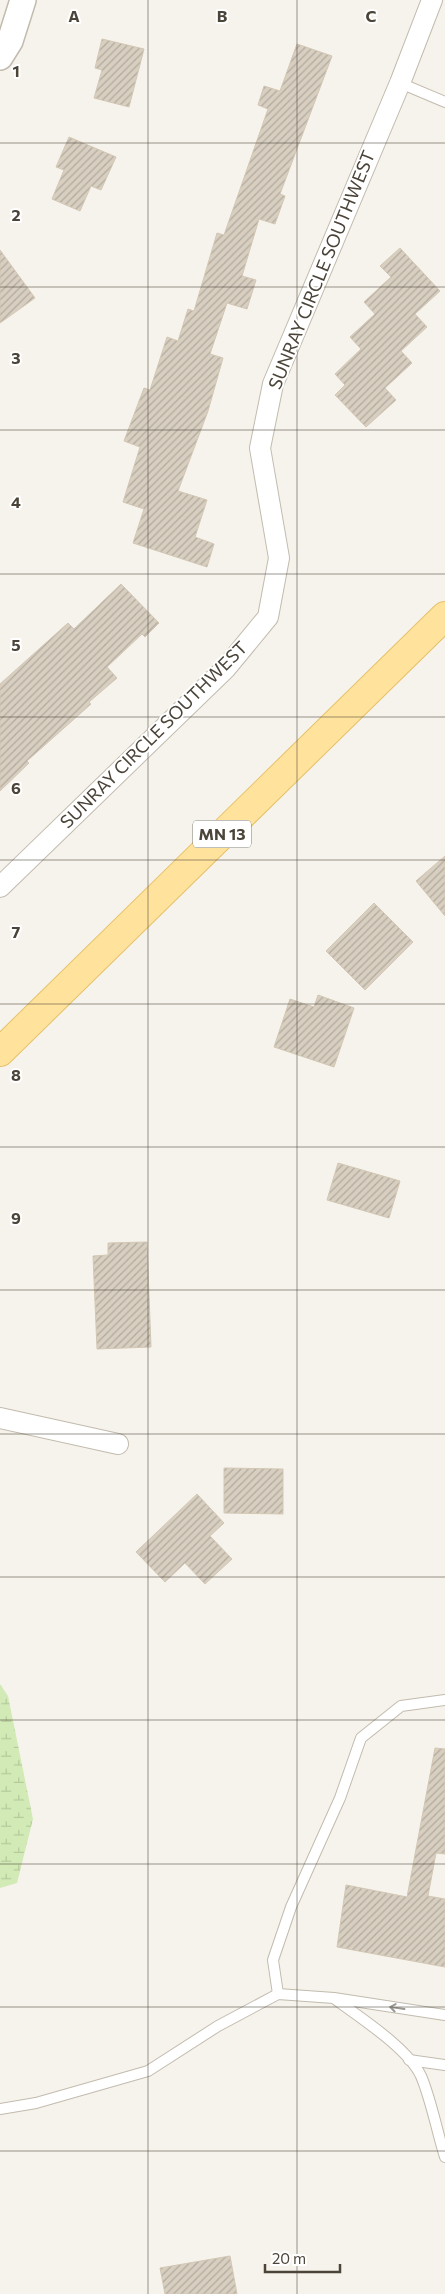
<svg xmlns="http://www.w3.org/2000/svg" width="445" height="2294" font-family="Commissioner,sans-serif">
<style>
.wetland{fill:url(#wetland-marsh)}
.building{fill:url(#building-hatch);stroke:#d3c7b4}
.lines{fill:none;stroke-linecap:round;stroke-linejoin:round}
.service-casing{stroke:#c2bbae;stroke-width:12}
.minor-casing{stroke:#c2bbae;stroke-width:22}
.tertiary-casing{stroke:#c2bbae;stroke-width:28}
.primary-casing{stroke:#e6c16a;stroke-width:30}
.service{stroke:#fff;stroke-width:10}
.minor{stroke:#fff;stroke-width:20}
.tertiary{stroke:#fff;stroke-width:25}
.primary{stroke:#ffe39c;stroke-width:28}
.oneway{stroke:#9c9892}
.grid{fill:none;stroke:#4b4439;stroke-width:1;stroke-opacity:0.55}
.labels{text-anchor:middle;stroke-width:4;stroke-linejoin:round;paint-order:stroke}
.shield{fill:#fff;stroke:#817c74;stroke-width:1}
.shield-label{font-size:16px;font-weight:bold;fill:#4b4439}
.street-label{font-size:18px;fill:#4b4439;stroke:#fff}
.grid-label{font-size:16px;text-anchor:middle;font-weight:bold;fill:#4b4439;stroke:#fff;stroke-width:4;stroke-linejoin:round;paint-order:stroke}
</style>
<defs>
<pattern id="wetland-marsh" width="20" height="14" patternUnits="userSpaceOnUse" patternTransform="scale(1.25)"><rect width="20" height="14" fill="#d2eab5"/><path d="M1 5h8M5 5V1M11 12h8M15 12V8" fill="none" stroke="#b6ca9c"/></pattern>
<pattern id="building-hatch" width="6" height="6" patternUnits="userSpaceOnUse" patternTransform="scale(1.25)"><rect width="6" height="6" fill="#d8cfc1"/><path d="M-1 1l2-2M0 6l6-6M5 7l2-2" fill="none" stroke="#b1aa9e"/></pattern>
</defs>
<rect width="100%" height="100%" fill="#f6f3ec"/>
<path class="wetland" d="M0 1684 8 1696 33 1819 17 1883 0 1888Z"/>
<g class="building">
<path d="M102 39 144 49 129 107 94 98 102 70 95 68Z"/>
<path d="M297 44 332 56 280 194 285 196 275 224 259 219 242 276 256 280 247 309 227 303 210 354 223 358 208 411 178 491 207 500 195 537 214 544 207 567 133 543 144 509 123 502 140 447 124 441 144 388 150 390 167 337 178 341 188 309 194 311 217 233 224 235 268 109 258 105 264 86 280 91Z"/>
<path d="M69 137 116 157 101 190 91 186 80 211 52 199 64 170 56 167Z"/>
<path d="M400 248 440 291 415 314 427 327 401 351 412 363 385 388 396 400 366 427 335 395 345 385 335 374 361 349 350 337 375 314 364 302 391 277 380 266Z"/>
<path d="M0 250 35 298 0 323Z"/>
<path d="M121 584 159 623 145 637 142 634 107 667 117 678 89 702 91 704 27 761 29 763 0 791V684L68 623 74 629Z"/>
<path d="M445 856V916L416 881Z"/>
<path d="M374 903 413 942 365 990 326 951Z"/>
<path d="M318 995 354 1008 334 1067 274 1047 290 999 314 1007Z"/>
<path d="M338 1163 400 1181 389 1218 327 1200Z"/>
<path d="M147 1242 151 1347 97 1349 93 1256 108 1255V1243Z"/>
<path d="M224 1468 283 1469V1514L224 1513Z"/>
<path d="M197 1494 224 1523 210 1536 232 1559 205 1584 185 1563 165 1582 136 1552Z"/>
<path d="M435 1748 445 1749V1854L436 1853 428 1896 445 1899V1967L337 1947 346 1885 407 1897Z"/>
<path d="M230 2256 237 2294H165L160 2268Z"/>
</g>
<g class="lines">
<defs>
<g id="service">
<path d="M400 83 445 102"/>
<path d="M278 1994 273 1960 291 1907 340 1798 361 1738 401 1706 445 1700"/>
<path d="M335 1999C359 2017 408 2048 421 2076 431 2099 437 2132 445 2157"/>
<path d="M409 2060 445 2065"/>
<path d="M0 2109 36 2103 148 2071 218 2026 278 1994 334 1998 445 2015"/>
</g>
<g id="minor">
<path d="M0 887 226 668 268 617 279 558 260 448 273 384 400 83 432 0"/>
<path d="M0 1418 118 1444"/>
</g>
<path id="tertiary" d="M0 57 10 41 23 0"/>
<path id="primary" d="M0 1052 445 616"/>
</defs>
<use href="#service" class="service-casing"/>
<use href="#minor" class="minor-casing"/>
<use href="#tertiary" class="tertiary-casing"/>
<use href="#primary" class="primary-casing"/>
<use href="#service" class="service"/>
<use href="#minor" class="minor"/>
<use href="#tertiary" class="tertiary"/>
<use href="#primary" class="primary"/>
</g>
<defs><path id="oneway-shaft" d="M-6 0H5M1.5-3L5.5 0L1.5 3" fill="none" stroke-width="1.6" stroke-linecap="round" stroke-linejoin="round" transform="scale(1.25)"/></defs>
<use class="oneway" href="#oneway-shaft" transform="translate(397 2008) rotate(-172)"/>
<path class="grid" d="M148 0V2294M297 0V2294M0 143H445M0 287H445M0 430H445M0 574H445M0 717H445M0 860H445M0 1004H445M0 1147H445M0 1290H445M0 1434H445M0 1577H445M0 1720H445M0 1864H445M0 2007H445M0 2151H445"/>
<g class="labels">
<rect class="shield" x="193" y="820.5" width="58" height="27" rx="4"/>
<g class="shield-label">
<text x="222" y="840">MN 13</text>
</g>
<g class="street-label">
<text transform="translate(322 270) rotate(-68)" y="6">SUNRAY CIRCLE SOUTHWEST</text>
<text transform="translate(154 735) rotate(-45)" y="6">SUNRAY CIRCLE SOUTHWEST</text>
</g>
</g>
<g class="grid-label">
<text x="74" y="22">A</text>
<text x="222" y="22">B</text>
<text x="371" y="22">C</text>
<text x="16" y="77">1</text>
<text x="16" y="221">2</text>
<text x="16" y="364">3</text>
<text x="16" y="508">4</text>
<text x="16" y="651">5</text>
<text x="16" y="794">6</text>
<text x="16" y="938">7</text>
<text x="16" y="1081">8</text>
<text x="16" y="1224">9</text>
</g>
<path d="M265 2264v8h75v-8" fill="none" stroke="#4b4439" stroke-width="2.5"/>
<text x="272" y="2264" font-size="15" fill="#4b4439" stroke="#ffffff" stroke-width="4" paint-order="stroke">20 m</text>
</svg>
